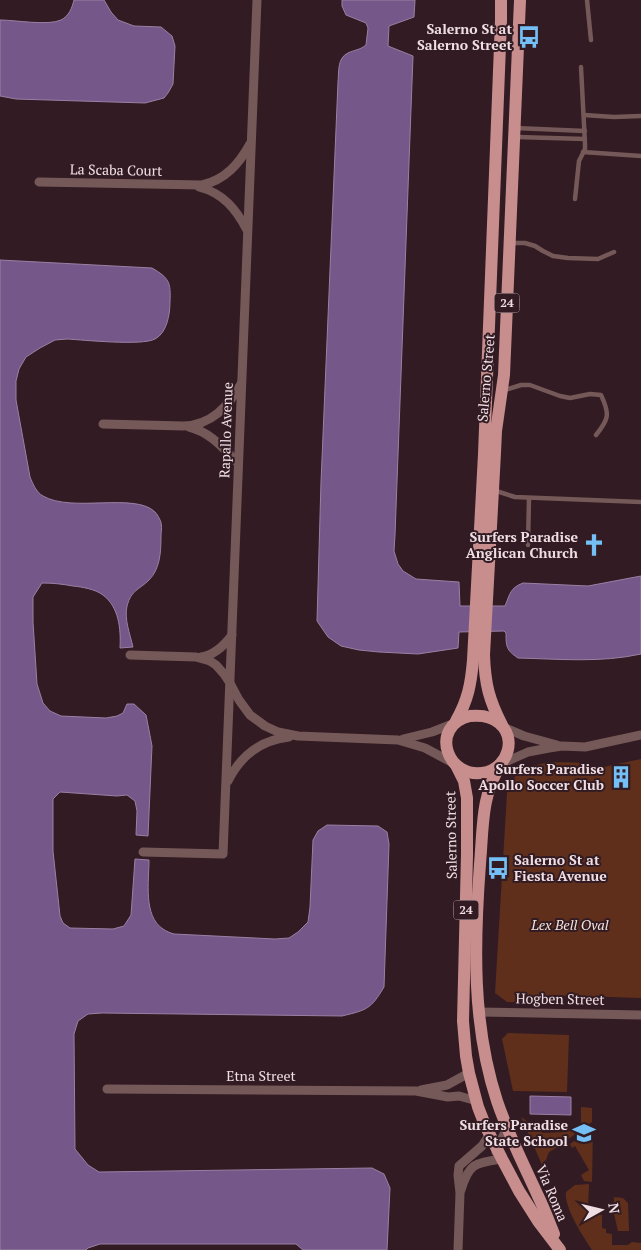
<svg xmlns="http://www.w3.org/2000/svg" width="641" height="1250" font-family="'PT Serif',serif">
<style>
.green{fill:#5f2f1b}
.water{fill:#755889;stroke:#9a80a4}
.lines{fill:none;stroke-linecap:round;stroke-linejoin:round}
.lane{stroke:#755958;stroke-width:4.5}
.street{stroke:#755958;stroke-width:9}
.primary{stroke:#c78e8d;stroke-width:12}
.labels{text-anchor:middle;stroke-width:4;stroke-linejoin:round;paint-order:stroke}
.shield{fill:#321b23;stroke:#b6a4a9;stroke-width:1}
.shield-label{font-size:12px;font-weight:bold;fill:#efdee3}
.poi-label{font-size:14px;font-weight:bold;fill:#efdee3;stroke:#321b23;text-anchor:end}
.street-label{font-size:14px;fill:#efdee3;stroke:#321b23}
.park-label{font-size:14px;font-style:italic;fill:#f2e0d9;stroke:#321b23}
</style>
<rect width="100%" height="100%" fill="#321b23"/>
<g class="green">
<path d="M641 759V998L549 995 548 1003 507 1002 495 993 507 793C509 789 510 782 513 779 531 759 560 762 584 763L585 771Z"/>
<path d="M508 1033 569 1035 567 1092 513 1091 502 1039Z"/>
<path d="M581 1107 592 1108V1122L563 1143V1144L549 1152 546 1160 543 1162V1164L542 1165 521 1117 543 1133 566 1132 581 1124Z"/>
<path d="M593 1128 592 1182 584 1181 581 1175 589 1170 575 1146 572 1148 570 1144Z"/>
<path d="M589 1184 588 1209 592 1215H602V1228L606 1229V1233L612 1234V1245H628L632 1242 641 1243V1250H592C583 1236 564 1208 566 1192L575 1185Z"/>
<path d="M614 1197 623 1198 628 1203 629 1231H618L614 1214Z"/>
</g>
<g class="water">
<path d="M74 0H104L111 12 118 20 134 26 161 27 172 36 175 46 173 84 168 93 164 98 145 103 16 99 0 96V20C15 20 48 26 61 20 69 16 72 8 74 0Z"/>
<path d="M342 0H415L414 17 389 26 388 46 413 56 395 535 394 551 398 564 403 571 416 579 459 582 460 606H505C510 594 510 588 523 583L588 586 641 576V654C601 663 558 659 518 658 506 650 506 646 506 633L504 631 459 632 458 648 418 654 379 652 359 650 341 646 328 637 317 621 321 482 338 82C339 72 337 58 348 53 354 50 360 50 366 45L368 28 366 23 346 15 342 6Z"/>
<path d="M0 260 152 268C169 278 171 282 170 302 170 314 167 333 155 339 142 346 84 340 67 339L55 340 40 348 26 357 19 369 16 381V400L30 477C33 484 36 492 43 496 72 513 135 492 155 512 157 514 158 516 159 518 163 524 161 531 161 537 161 552 160 569 149 580 139 590 131 590 127 606 124 619 130 634 133 647L120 648C121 629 119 607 103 595 95 589 82 587 73 586 62 584 53 583 42 583L33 597V622L37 684 43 703 50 711 61 716 106 718 117 716 123 713 127 704H134L146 715 152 746 148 836 136 835 137 811 135 801 127 795 117 796 60 792 53 799V851L60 916 63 923 70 928 113 929 124 926 131 915 135 859 149 860C149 881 143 916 163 929 166 931 170 933 174 934L275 939 289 938 298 932 308 922 310 907 313 840 318 831 327 825 378 826 387 832 389 844 384 987C371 1009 367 1010 342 1016L102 1013 88 1014 78 1021 74 1034 75 1149 88 1165 99 1172 372 1168 384 1174 390 1188 387 1250H303L296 1244H100L88 1248 86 1250H0Z"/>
<path d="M530 1096 571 1097V1115L530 1114Z"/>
</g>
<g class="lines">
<g class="lane">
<path d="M587 0 591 40"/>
<path d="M584 115 614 117 641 116"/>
<path d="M515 128 585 131"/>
<path d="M517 137 585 139"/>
<path d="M583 152 641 156"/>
<path d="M575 199 579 161 585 149V144L581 67"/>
<path d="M510 243H525L535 246 543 251 553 256 568 258 598 259 614 252"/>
<path d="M505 390 521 385H530L560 396 570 398 590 394 601 395C610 414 609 419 596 435"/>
<path d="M493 490 515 497 641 502"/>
<path d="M528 545 529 498"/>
</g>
<g class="street">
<path d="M39 182 202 185C225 180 239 164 250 144"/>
<path d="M199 187C223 193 236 209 247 230"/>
<path d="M103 424 184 426C211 425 228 407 241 384"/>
<path d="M189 427C210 432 223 448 238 463"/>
<path d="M130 655 196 657 210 661 216 665 224 674 230 683 239 700 250 715 265 726 278 732 298 736 398 740 425 748 453 763"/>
<path d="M201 657C215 655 224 646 232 635"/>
<path d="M503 727 524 736 557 745"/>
<path d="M403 739 432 732 455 723"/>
<path d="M503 763 528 752 549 748 562 746 585 747 641 735"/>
<path d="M228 781C241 755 261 740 289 737"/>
<path d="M143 852 223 854 257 0"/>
<path d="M478 1012 641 1015"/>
<path d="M107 1089 416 1091 448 1097 459 1096 477 1101"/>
<path d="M421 1090 447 1085 469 1073"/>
<path d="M496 1152 507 1127"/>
<path d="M461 1190C469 1163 475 1163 502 1159"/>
<path d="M458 1250 460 1193 458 1175 459 1166 482 1146 490 1134"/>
</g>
<g class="primary">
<path d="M470 716C480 715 491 716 499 723 517 738 508 766 487 772 447 782 428 726 470 716Z"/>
<path d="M456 721C468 700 471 684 473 660L484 454 501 20V0"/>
<path d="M502 725C489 700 485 684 484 655L495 453 496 431 504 375 520 0"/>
<path d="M456 765 464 781 467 798V855L463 1021 466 1056 469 1073 478 1107 485 1125 502 1159 519 1191 538 1221 560 1250"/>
<path d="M501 765C481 793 483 831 480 864 474 944 472 1025 497 1101 508 1134 524 1165 538 1196 544 1208 549 1222 554 1234"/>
</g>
</g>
<defs>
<symbol id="bus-bare" viewBox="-9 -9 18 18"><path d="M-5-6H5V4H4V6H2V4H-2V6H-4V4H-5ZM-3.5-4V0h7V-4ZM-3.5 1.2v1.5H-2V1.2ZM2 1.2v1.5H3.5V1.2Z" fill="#74c0f6" stroke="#321b23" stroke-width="2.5" paint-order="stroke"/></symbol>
<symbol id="church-bare" viewBox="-9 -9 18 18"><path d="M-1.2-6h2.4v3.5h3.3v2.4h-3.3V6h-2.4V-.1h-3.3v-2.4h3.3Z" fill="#74c0f6" stroke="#321b23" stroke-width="2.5" paint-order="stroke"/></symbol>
<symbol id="building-bare" viewBox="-9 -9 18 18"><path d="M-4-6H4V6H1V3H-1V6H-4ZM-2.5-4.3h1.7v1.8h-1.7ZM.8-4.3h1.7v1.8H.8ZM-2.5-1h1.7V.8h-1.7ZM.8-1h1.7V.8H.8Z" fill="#74c0f6" stroke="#321b23" stroke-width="2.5" paint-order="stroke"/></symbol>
<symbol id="school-bare" viewBox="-9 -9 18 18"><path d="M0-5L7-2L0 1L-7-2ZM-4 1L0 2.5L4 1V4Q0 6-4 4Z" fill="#74c0f6" stroke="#321b23" stroke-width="2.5" paint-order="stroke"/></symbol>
</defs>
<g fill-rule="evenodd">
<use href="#bus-bare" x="513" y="21" width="32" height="32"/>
<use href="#church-bare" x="578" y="529" width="32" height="32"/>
<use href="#building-bare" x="605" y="761" width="32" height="32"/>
<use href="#bus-bare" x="482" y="852" width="32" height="32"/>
<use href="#school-bare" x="568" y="1117" width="32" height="32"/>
</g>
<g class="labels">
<g class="shield">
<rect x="494.5" y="293.5" width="25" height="19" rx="4"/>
<rect x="453.5" y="900.5" width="25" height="19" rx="4"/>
</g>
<g class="shield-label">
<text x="507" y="307">24</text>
<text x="466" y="914">24</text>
</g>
<g class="poi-label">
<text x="512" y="34">Salerno St at<tspan x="512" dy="16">Salerno Street</tspan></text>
<text x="578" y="542">Surfers Paradise<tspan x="578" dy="16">Anglican Church</tspan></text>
<text x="604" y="774">Surfers Paradise<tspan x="604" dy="16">Apollo Soccer Club</tspan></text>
<text x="514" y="865" text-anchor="start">Salerno St at<tspan x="514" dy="16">Fiesta Avenue</tspan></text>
<text x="568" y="1130">Surfers Paradise<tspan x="568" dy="16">State School</tspan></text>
</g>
<g class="street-label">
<text transform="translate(116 170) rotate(1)" y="5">La Scaba Court</text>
<text transform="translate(486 378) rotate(-85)" y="5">Salerno Street</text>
<text transform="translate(226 430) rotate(-88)" y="5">Rapallo Avenue</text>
<text transform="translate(451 835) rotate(-91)" y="5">Salerno Street</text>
<text transform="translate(560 999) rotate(1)" y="5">Hogben Street</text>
<text x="261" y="1081">Etna Street</text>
<text transform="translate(552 1193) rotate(67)" y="5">Via Roma</text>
</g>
<g class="park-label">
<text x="570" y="930">Lex Bell Oval</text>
</g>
</g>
<g transform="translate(601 1210) rotate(82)" stroke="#321b23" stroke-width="4" paint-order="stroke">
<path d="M0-4L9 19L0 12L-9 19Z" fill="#efdee3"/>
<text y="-8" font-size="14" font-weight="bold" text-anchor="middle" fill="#efdee3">N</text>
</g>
</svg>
